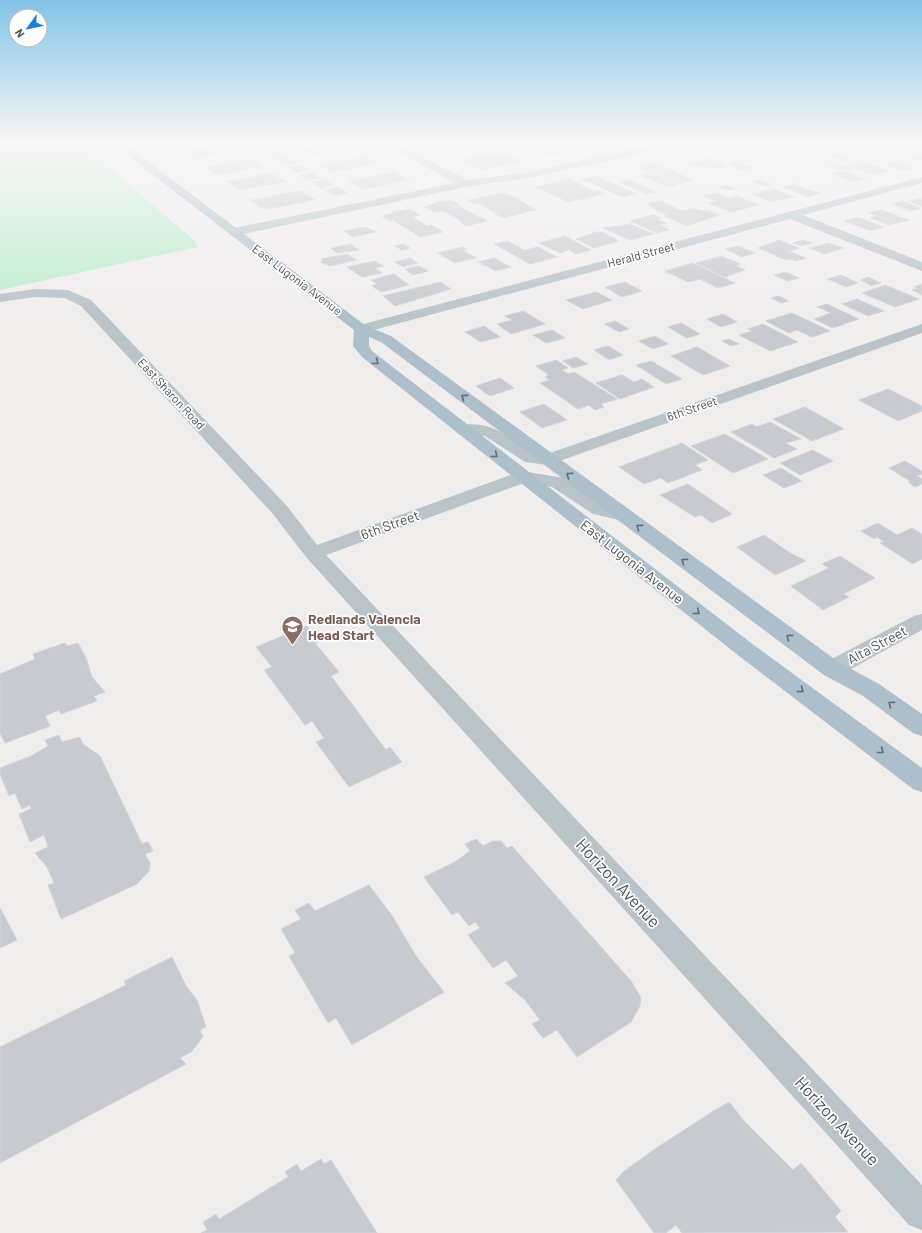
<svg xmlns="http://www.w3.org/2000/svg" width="922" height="1233" font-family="Barlow,sans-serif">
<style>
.green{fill:#bcedcb}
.building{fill:#c7cad0;stroke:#d1d4d9}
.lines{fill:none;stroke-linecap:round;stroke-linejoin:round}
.minor{fill:#b9c3ca;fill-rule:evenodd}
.major{fill:#adbfcb;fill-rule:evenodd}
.oneway{stroke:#606d76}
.labels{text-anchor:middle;stroke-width:3.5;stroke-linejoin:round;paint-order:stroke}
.far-street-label{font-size:12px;fill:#46525a;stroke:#fff}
.street-label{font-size:14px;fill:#46525a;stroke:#fff}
.education-label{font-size:14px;font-weight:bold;fill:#785e54;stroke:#fff;text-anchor:start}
.near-street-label{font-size:17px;fill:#46525a;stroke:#fff}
</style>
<rect width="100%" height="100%" fill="#f0eded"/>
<path class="green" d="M0 144H81L195 241 197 247 0 290Z"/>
<g class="building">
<path d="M228 144 238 151 195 158 184 151 213 146 211 145 214 144Z"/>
<path d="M265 144 273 149 261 151 253 146Z"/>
<path d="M324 144H338L347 149 310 156 298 149Z"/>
<path d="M522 144H554L571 152 549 156Z"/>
<path d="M763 144H784L793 147 780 150Z"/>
<path d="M486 146 496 151 488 152 478 147Z"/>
<path d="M276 151 284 156 273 158 265 153Z"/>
<path d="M841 153 853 157 843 160 831 156Z"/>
<path d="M506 154 522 161 481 170 461 160 483 155 488 158Z"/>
<path d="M913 154 922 157V161L906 156Z"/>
<path d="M365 156 379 163 332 172 319 165Z"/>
<path d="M287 157 296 163 284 165 275 159Z"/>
<path d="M706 158 727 166 711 169 690 164Z"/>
<path d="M251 159 263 166 216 175 204 167Z"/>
<path d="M895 161 915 168 903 171 883 164Z"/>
<path d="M736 162 752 168 740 170 732 167 736 166 728 163Z"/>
<path d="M863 162 889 171 874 175 848 166Z"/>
<path d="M654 163 694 180 678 184 638 167Z"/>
<path d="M835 163 851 169 845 170 826 165Z"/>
<path d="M300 165 309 170 296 173 288 167Z"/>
<path d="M844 171 866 179 853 182 832 174Z"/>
<path d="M312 172 321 178 309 180 300 175Z"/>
<path d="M394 172 409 180 364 189 349 181Z"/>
<path d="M270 173 287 182 240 190 227 181 257 177 254 176Z"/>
<path d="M650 173 678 185 668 187 640 175Z"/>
<path d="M596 176 636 194 622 197 583 179Z"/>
<path d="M571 179 593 192 597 190 605 194 568 202 536 187Z"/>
<path d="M324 180 333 185 321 188 312 182Z"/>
<path d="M629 180 656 192 646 194 619 182Z"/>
<path d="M759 180 771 184 764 186 752 181Z"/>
<path d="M795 184 803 188 821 193 808 197 784 187Z"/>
<path d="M726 185 735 189 728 190 719 187Z"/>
<path d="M337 187 347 193 335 196 325 190Z"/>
<path d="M774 189 793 197 771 202 752 194Z"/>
<path d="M301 191 315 200 268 209 265 207 261 208 251 200Z"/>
<path d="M503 193 518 198H516L536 210 503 218 495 214 499 213 492 211 479 203 475 204 468 200Z"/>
<path d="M716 193 729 198 737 196 759 205 731 212 709 203 716 201 703 196Z"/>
<path d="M922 198V206L909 201Z"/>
<path d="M452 200 460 205 452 207 459 206 487 221 466 226 460 222H463L443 211 434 212 424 207 438 202Z"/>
<path d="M660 201 682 211 694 208 701 211 707 210 719 215 687 226 664 216 668 215 649 206 651 205 648 204Z"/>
<path d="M902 201 921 208 911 211 892 204Z"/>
<path d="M410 209 420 215 412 217 427 226 432 225 443 232 420 237 393 220 390 221 382 216 393 213 391 212Z"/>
<path d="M882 210 909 220 889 225 870 218 877 216 869 213Z"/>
<path d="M653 215 661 218 657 219 666 223 660 225 670 230 657 233 630 221Z"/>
<path d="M857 217 884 227 871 231 844 221Z"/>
<path d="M631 224 653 234 630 240 603 228Z"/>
<path d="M366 227 376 232 353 237 344 231Z"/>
<path d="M596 232H602L619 241 594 248 576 239Z"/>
<path d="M565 236 591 250 576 254 569 250 560 253 539 243Z"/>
<path d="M779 240 799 248 789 251 806 258 796 261 791 259 786 260 758 248Z"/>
<path d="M804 240 812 243 801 246 793 243Z"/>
<path d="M507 241 525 250 538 247 557 257 530 264 494 244Z"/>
<path d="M829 243 843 248 824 254 810 248Z"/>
<path d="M351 244 359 250 337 253 331 248Z"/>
<path d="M403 244 410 248 402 250 395 246Z"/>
<path d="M738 246 755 253 742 257 725 249Z"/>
<path d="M462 247 467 249 463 250 476 258 455 263 438 253Z"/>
<path d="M347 254 356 260 330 266 320 262 323 261 321 259Z"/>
<path d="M722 256 740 264 736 265 745 270 725 277 696 263Z"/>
<path d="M410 258 418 263 403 267 395 262Z"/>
<path d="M494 258 511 267 496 271 479 262Z"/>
<path d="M375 261 384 266 376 268 382 273 362 277 347 267Z"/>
<path d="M693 263 735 283 718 288 700 279 688 282 665 271Z"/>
<path d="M419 266 428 271 413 275 405 269Z"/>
<path d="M785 272 799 278 788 281 774 275Z"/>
<path d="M394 274 409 285 381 292 372 286 377 284 371 280Z"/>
<path d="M841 275 858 283 846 287 828 279Z"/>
<path d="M868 277 881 283 872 286 860 280Z"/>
<path d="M440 282 451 289 395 306 383 296Z"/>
<path d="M625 282 642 291 622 297 605 287Z"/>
<path d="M922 284V295L912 290 918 288 914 287Z"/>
<path d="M885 285 919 299 895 307 862 293Z"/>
<path d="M596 292 612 300 583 309 566 300Z"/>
<path d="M779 296 788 301 781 303 771 298Z"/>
<path d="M857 299 884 311 868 316 842 304Z"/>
<path d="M827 304 859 319 833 328 814 319 831 313 817 307Z"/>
<path d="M523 311 545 324 511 334 497 324 512 320 505 316Z"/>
<path d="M792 313 830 331 812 337 797 330 789 333 766 321Z"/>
<path d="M723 314 737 322 721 327 707 319Z"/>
<path d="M615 321 629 329 619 332 605 324Z"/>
<path d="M681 323 700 334 687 338 668 327Z"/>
<path d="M763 324 798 342 770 351 739 335 752 331 748 329Z"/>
<path d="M484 326 500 337 481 342 465 332Z"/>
<path d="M552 330 565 338 546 343 533 335Z"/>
<path d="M655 336 668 344 653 349 639 341Z"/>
<path d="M729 339 739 344 731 346 722 341Z"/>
<path d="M608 346 623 355 609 360 594 350Z"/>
<path d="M697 347 730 366 703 375 671 356Z"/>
<path d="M576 357 588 364 573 368 563 361Z"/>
<path d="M556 360 568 368 562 370 568 374 574 372 617 399 601 404 604 407 595 410 589 405 578 409 540 383 550 380 545 377 549 375 536 366Z"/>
<path d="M651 361 682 379 666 384 636 365Z"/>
<path d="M622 375 634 382 642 379 654 387 620 399 596 383Z"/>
<path d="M500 378 514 388 490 396 476 386Z"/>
<path d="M888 389 922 406V411L898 421 859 400Z"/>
<path d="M544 404 567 420 542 428 520 412Z"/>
<path d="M805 407 844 429 812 441 773 419Z"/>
<path d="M770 422 801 439 785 443 797 449 774 458 731 432 752 424 757 427Z"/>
<path d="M725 434 768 459 733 473 691 446Z"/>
<path d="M682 443 708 460 695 465 702 470 668 483 661 478 644 484 619 467Z"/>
<path d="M813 450 833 461 800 475 780 463Z"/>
<path d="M905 461 922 471V474L917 476 922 479V484L915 487 908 482 910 481 889 468Z"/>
<path d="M781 468 802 481 784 488 763 475Z"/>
<path d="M688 484 732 514 712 523 701 515 695 517 660 495Z"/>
<path d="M878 523 897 535 912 528 922 534V559L913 564 880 543 884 542 877 537 874 539 861 531Z"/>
<path d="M764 535 790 553 806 561 775 575 737 547Z"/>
<path d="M840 556 875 578 843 594 849 597 823 610 791 586 829 568 822 564Z"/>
<path d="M307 626 319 641 315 643 339 672 331 676 386 750 390 747 402 762 349 787 316 742 324 738 312 721 305 725 264 670 272 667 256 647Z"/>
<path d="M65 643 67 646 78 643 86 658 92 677 105 692 94 696 97 701 61 714 59 710 45 716 50 726 5 743 0 733V674L35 659 33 654Z"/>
<path d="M59 735 62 742 80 737 83 744 100 756 142 844 148 842 153 851 145 854 150 863 149 871 137 884 61 919 48 885 54 883 47 867 35 853 48 847 44 835 30 842 19 814 31 809 30 805 22 809 15 793 9 796 0 774V768L31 756 48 746 45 740Z"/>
<path d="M476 839 483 846 493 841H501L507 848 512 846 631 981 641 998 640 1006 631 1022 577 1057 557 1030 543 1038 532 1024 540 1020 525 1000 505 983 518 976 506 960 493 968 468 935 480 928 475 922 469 926 458 912 452 915 424 877 455 862 470 851 465 844Z"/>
<path d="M369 885 393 917 416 956 444 992 352 1045 336 1018 328 1023 289 956 295 953 281 929 301 919 295 910 309 903 315 911Z"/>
<path d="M0 908 17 940 0 948Z"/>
<path d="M172 957 186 986 197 1000 206 1027 200 1030 203 1037 191 1052 180 1058 186 1064 0 1163V1047L126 985 124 981Z"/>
<path d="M729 1102 745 1122 793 1170 801 1163 841 1211 835 1217 848 1232 682 1233 676 1225 666 1233H654L616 1180 623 1172 655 1149 715 1110Z"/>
<path d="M321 1159 324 1164 331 1160 377 1233H201L207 1230 203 1222 216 1214 219 1219 288 1177 285 1172 297 1164 301 1171Z"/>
</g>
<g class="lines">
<g class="minor">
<path d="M383 144H397L468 180 528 172 655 144H676L671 147 528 178 466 187 234 236 228 232 234 228 455 183Z"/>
<path d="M922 177V183L803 215 922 262V271L790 219 366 332H356L354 329 356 326Z"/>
<path d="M35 289 68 290 91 300 287 506 317 545 522 471 564 478 606 506 630 511 633 515 630 519 623 521 593 514 552 487 524 483 326 555 922 1185V1230L909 1225 306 557 273 514 81 306 65 298 35 297 0 302V294Z"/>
<path d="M922 324V333L548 465 525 462 485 436 458 434 455 430 458 426C500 416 512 450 547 454Z"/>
<path d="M922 614V630L840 675 832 677 824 675 820 669 824 663 914 616Z"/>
</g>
<path class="major" d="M113 144H125L366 326 391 336 840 663 879 684 922 714V736L913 733 863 696 824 675 381 342 369 337V346L372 351 755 646 922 768V792L913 789 739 656 362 357 353 346 354 330Z"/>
</g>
<defs><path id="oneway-chevron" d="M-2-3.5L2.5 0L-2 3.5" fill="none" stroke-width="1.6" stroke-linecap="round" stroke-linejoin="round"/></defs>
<g class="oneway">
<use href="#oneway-chevron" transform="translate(376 362) rotate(38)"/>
<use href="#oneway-chevron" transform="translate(464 397) rotate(-144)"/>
<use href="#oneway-chevron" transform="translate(495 455) rotate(39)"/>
<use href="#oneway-chevron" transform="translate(569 475) rotate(-144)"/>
<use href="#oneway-chevron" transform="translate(639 527) rotate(-143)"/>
<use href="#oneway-chevron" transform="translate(684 561) rotate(-144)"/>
<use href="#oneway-chevron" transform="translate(697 612) rotate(38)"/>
<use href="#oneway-chevron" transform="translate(789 637) rotate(-143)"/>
<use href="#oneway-chevron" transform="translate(801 690) rotate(36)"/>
<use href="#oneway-chevron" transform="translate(891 704) rotate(-144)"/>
<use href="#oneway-chevron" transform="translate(881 751) rotate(38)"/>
</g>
<linearGradient id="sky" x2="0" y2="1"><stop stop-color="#82c4e8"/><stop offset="0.45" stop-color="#f8f7f7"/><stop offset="1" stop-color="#f8f7f7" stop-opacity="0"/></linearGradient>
<rect width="922" height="317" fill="url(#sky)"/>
<defs>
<symbol id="school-pin" viewBox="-11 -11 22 30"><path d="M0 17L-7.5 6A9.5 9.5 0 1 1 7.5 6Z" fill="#8d6e63" stroke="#fff"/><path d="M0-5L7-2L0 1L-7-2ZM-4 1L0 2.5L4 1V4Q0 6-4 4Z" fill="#fff"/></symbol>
</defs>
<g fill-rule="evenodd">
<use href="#school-pin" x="280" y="614" width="25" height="34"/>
</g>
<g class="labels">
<g class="far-street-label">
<text transform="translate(641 255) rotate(-15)" y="4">Herald Street</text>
<text transform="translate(297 280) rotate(37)" y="4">East Lugonia Avenue</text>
<text transform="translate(171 394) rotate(47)" y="4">East Sharon Road</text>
<text transform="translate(692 409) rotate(-19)" y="4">6th Street</text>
</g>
<g class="street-label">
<text transform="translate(390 525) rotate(-20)" y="5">6th Street</text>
<text transform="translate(632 562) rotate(38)" y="5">East Lugonia Avenue</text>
<text transform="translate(877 645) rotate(-28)" y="5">Alta Street</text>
</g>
<g class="education-label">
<text x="308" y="624">Redlands Valencia<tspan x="308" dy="16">Head Start</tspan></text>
</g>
<g class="near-street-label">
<text transform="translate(618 883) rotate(47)" y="6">Horizon Avenue</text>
<text transform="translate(837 1121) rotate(47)" y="6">Horizon Avenue</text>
</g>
</g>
<g transform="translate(28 28) rotate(237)"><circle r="19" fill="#ffffff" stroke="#b5babd"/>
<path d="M0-3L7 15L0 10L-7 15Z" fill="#1e7ed8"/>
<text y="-6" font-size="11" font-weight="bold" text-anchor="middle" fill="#46525a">N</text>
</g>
</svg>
